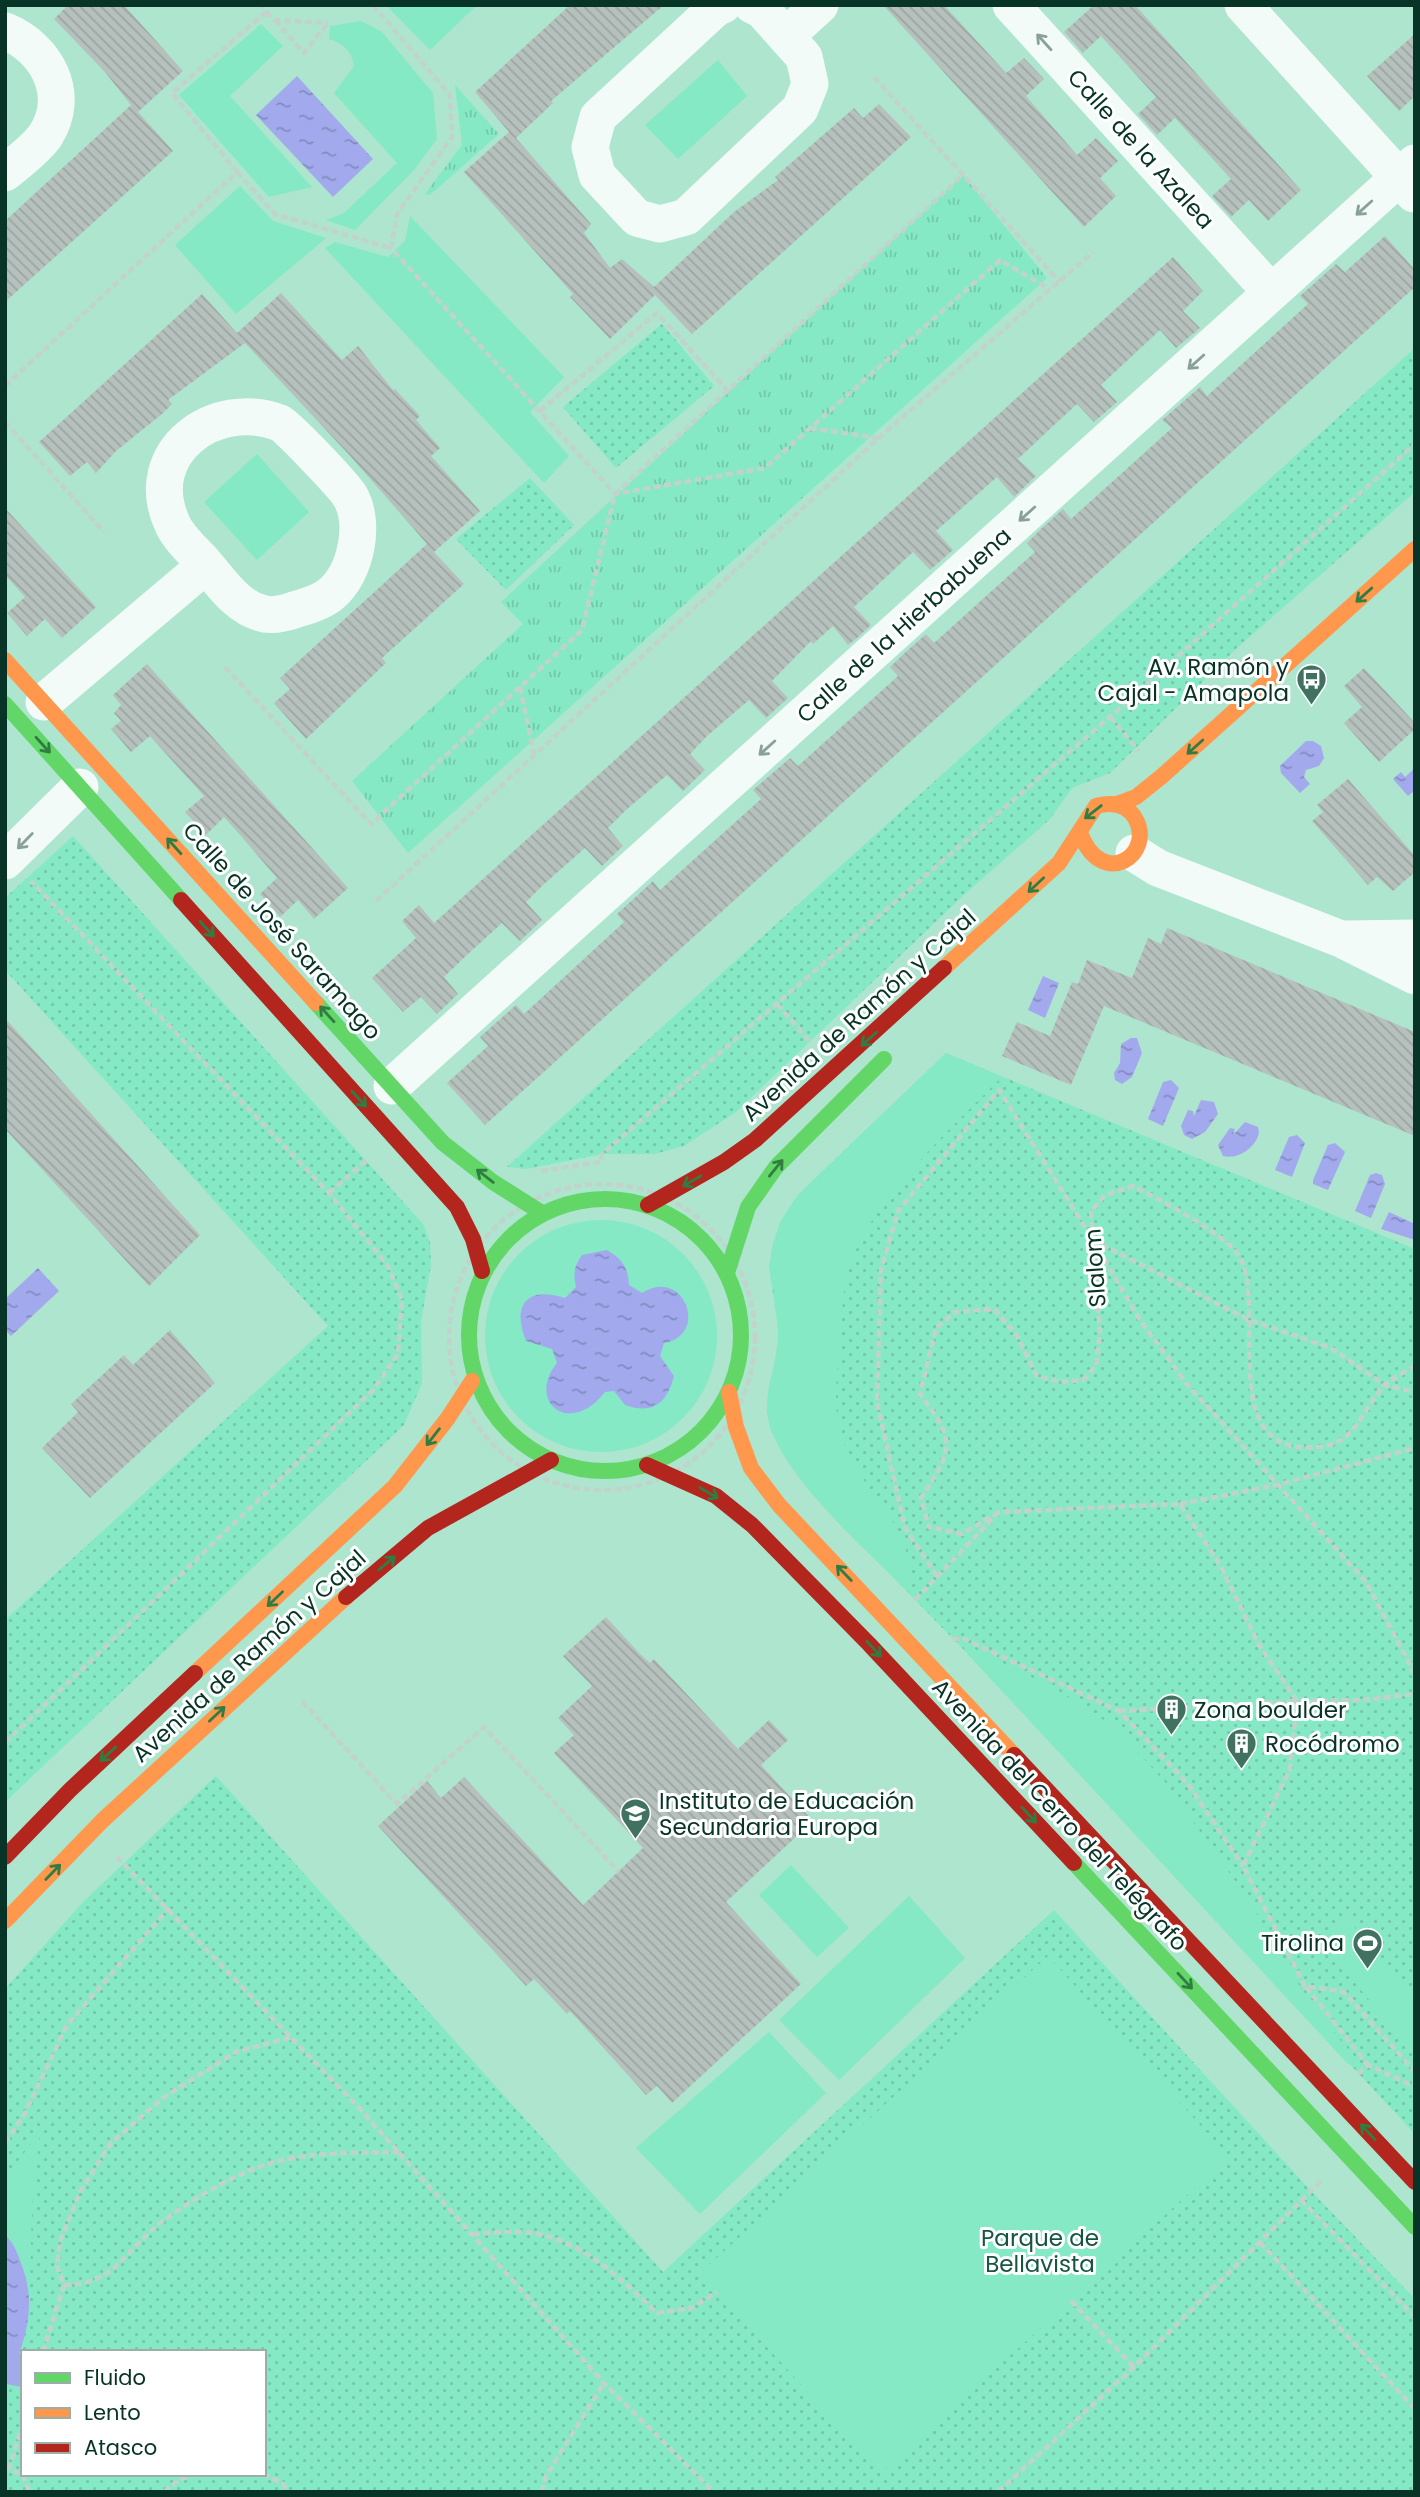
<svg xmlns="http://www.w3.org/2000/svg" width="1420" height="2497" font-family="Poppins,sans-serif">
<style>
.grass{fill:url(#grass-tufts)}
.park{fill:url(#park-dots);fill-rule:evenodd}
.garden{fill:#85e9c6}
.water{fill:url(#water-ripples)}
.lines{fill:none;stroke-linecap:round;stroke-linejoin:round}
.canal{stroke:#a2aaed;stroke-width:32}
.building{fill:url(#building-back-hatch)}
.path{stroke:#c2d3cc;stroke-width:4.5;stroke-dasharray:7 3.5;stroke-linecap:butt}
.street{stroke:#f3fbf8;stroke-width:37}
.fast{stroke:#63d668;stroke-width:16}
.slow{stroke:#ff974d;stroke-width:16}
.jam{stroke:#b3261e;stroke-width:16}
.oneway{stroke:#89a19a}
.oneway2{stroke:#307d44}
.labels{text-anchor:middle;stroke-width:6;stroke-linejoin:round;paint-order:stroke}
.street-label{font-size:23px;fill:#073426;stroke:#fff}
.poi-label{font-size:23px;fill:#073426;stroke:#fff;text-anchor:start}
.park-label{font-size:23px;fill:#165541;stroke:#fff}
</style>
<defs>
<pattern id="grass-tufts" width="24" height="20" patternUnits="userSpaceOnUse" patternTransform="scale(1.75)"><rect width="24" height="20" fill="#85e9c6"/><path d="M3 7l-1-3M5 7V3M7 7l1-3M15 17l-1-3M17 17v-4M19 17l1-3" fill="none" stroke="#71c8aa"/></pattern>
<pattern id="park-dots" width="8" height="8" patternUnits="userSpaceOnUse" patternTransform="scale(1.75)"><rect width="8" height="8" fill="#85e9c6"/><path d="M2 2h.1M6 6h.1" fill="none" stroke="#71c8aa" stroke-width="1.8" stroke-linecap="round"/></pattern>
<pattern id="water-ripples" width="26" height="14" patternUnits="userSpaceOnUse" patternTransform="scale(1.75)"><rect width="26" height="14" fill="#a2aaed"/><path d="M2 4q2-2 4 0t4 0M15 11q2-2 4 0t4 0" fill="none" stroke="#828bc0"/></pattern>
<pattern id="building-back-hatch" width="6" height="6" patternUnits="userSpaceOnUse" patternTransform="scale(1.75)"><rect width="6" height="6" fill="#b6c1be"/><path d="M-1 5l2 2M0 0l6 6M5-1l2 2" fill="none" stroke="#9ba6a3"/></pattern>
</defs>
<rect width="100%" height="100%" fill="#ade5cf"/>
<g class="grass">
<path d="M455 85 499 134 430 195 425 194 462 145Z"/>
<path d="M963 175 1047 278 408 853 352 781 523 624 501 602Z"/>
</g>
<g class="park">
<path d="M662 324 714 386 616 468 563 407Z"/>
<path d="M1415 348V492L1238 647 1110 773 1072 788 1050 819 965 894 736 1112 684 1146 654 1154H602L526 1169 507 1167Z"/>
<path d="M530 478 574 525 506 590 456 539Z"/>
<path d="M73 836 423 1224 430 1242 431 1265 421 1321 422 1383 404 1425 5 1802V1620L328 1326 5 970V898Z"/>
<path d="M946 1053 1415 1249V2134L964 1650 810 1492 783 1453 771 1431 767 1413 779 1334 769 1266 780 1222 798 1195Z"/>
<path d="M216 1776 663 2272 1054 1910 1311 2191 1415 2299V2492H5V1989L83 1902ZM23 2352H264V2474H23Z"/>
</g>
<g class="garden">
<path d="M386 5H477L430 50Z"/>
<path d="M361 21 382 32 433 93 437 139 413 171 355 230 326 220 344 213 397 163 334 93 354 66C351 49 344 45 329 39L330 26Z"/>
<path d="M261 24 283 46 230 96 312 187 269 197 179 95Z"/>
<path d="M718 60 747 96 678 159 645 125Z"/>
<path d="M240 186 273 221 326 238 236 314 175 245Z"/>
<path d="M410 216 564 377 530 412 569 456 544 483 325 248 335 242 388 257 405 241Z"/>
<path d="M257 454 309 512 257 560 204 502Z"/>
<path d="M946 1053 1002 1077C956 1123 864 1208 848 1271 841 1297 842 1329 839 1356 834 1397 833 1432 856 1468 881 1509 920 1541 906 1590 866 1549 777 1473 768 1416 763 1388 780 1360 778 1331 774 1265 756 1257 798 1195Z"/>
<circle cx="601" cy="1336" r="116"/>
<path d="M969 1646 1055 1689 1116 1728 1165 1782 1250 1902 1312 2007 1356 2058 1348 2064 964 1650Z"/>
<path d="M791 1865 849 1928 817 1957 759 1895Z"/>
<path d="M909 1896 965 1958 839 2080 779 2020Z"/>
<path d="M1346 1917 1415 2001V2056L1319 1939Z"/>
<path d="M1048 1956 1229 2157 881 2473 700 2273Z"/>
<path d="M769 2032 826 2093 700 2214 636 2148Z"/>
<path d="M40 2133 32 2208 30 2286 13 2243 5 2235V2177Z"/>
</g>
<g class="water">
<path d="M297 76 373 159 333 197 256 115Z"/>
<path d="M1306 741H1313L1321 746 1324 758 1319 766 1306 770 1304 777 1310 784 1300 793 1281 773 1280 766Z"/>
<path d="M1415 768V790L1408 796 1393 779 1401 772 1405 777Z"/>
<path d="M1043 976 1059 983 1045 1018 1028 1010Z"/>
<path d="M1131 1038H1137L1142 1053 1132 1077 1122 1084 1115 1080 1114 1073 1120 1063 1121 1044Z"/>
<path d="M1171 1080 1179 1088 1163 1126 1148 1119 1163 1082Z"/>
<path d="M1201 1100 1214 1102 1218 1114 1205 1132 1192 1139 1184 1135 1181 1126 1188 1110 1193 1111 1194 1116Z"/>
<path d="M1245 1122 1258 1127 1259 1132C1257 1147 1238 1160 1223 1156L1218 1145 1230 1128 1235 1129 1233 1135Z"/>
<path d="M1297 1135 1305 1143 1292 1177 1275 1170 1289 1137Z"/>
<path d="M1335 1143 1345 1152 1328 1190 1313 1184V1180L1328 1145Z"/>
<path d="M1376 1173 1382 1175 1385 1184 1371 1218 1355 1211 1370 1175Z"/>
<path d="M1389 1212 1415 1224V1240L1381 1229Z"/>
<path d="M607 1250C622 1259 628 1267 629 1285L642 1293C684 1266 710 1335 664 1343L660 1356 674 1376C667 1403 653 1415 625 1405L614 1391 605 1392C569 1438 526 1401 557 1363L552 1349 526 1341C511 1304 528 1286 565 1298L576 1287C573 1274 574 1266 582 1255Z"/>
<path d="M38 1268 59 1291 11 1336 5 1330V1299Z"/>
<path d="M5 2235C14 2243 17 2252 21 2263 39 2308 24 2345 5 2388Z"/>
</g>
<g class="lines">
<path class="canal" d="M13 2369 23 2371"/>
</g>
<g class="building">
<path d="M68 5H124L183 71 138 112 173 151 5 302V221L131 105 105 72 54 19Z"/>
<path d="M570 5H664L551 101 553 103 516 138 591 224 584 233 610 268 622 259 654 287 734 212 778 180 775 177 854 108 863 118 879 104 911 137 692 334 655 295 610 339 570 297 573 294 464 172 509 132 475 92Z"/>
<path d="M883 5H944L1006 73 1024 58 1044 79 1026 96 1077 155 1096 138 1118 161 1100 178 1116 196 1084 227Z"/>
<path d="M1094 5H1135L1301 190 1268 221 1249 200 1231 217 1212 196 1231 179 1175 118 1157 135 1138 114 1156 97 1101 36 1083 53 1064 32Z"/>
<path d="M1415 34V96L1399 111 1367 76Z"/>
<path d="M1385 236 1415 270V287L485 1125 447 1083 488 1046 480 1037 516 1005 524 1014 624 922 617 914 653 881 660 890 761 799 753 790 790 758 798 766 898 676 890 667 908 650 926 634 934 643 1035 552 1027 543 1041 529 1063 509 1071 519 1172 428 1162 420 1200 387 1207 396 1308 304 1300 296 1336 264 1345 272Z"/>
<path d="M1173 257 1203 291 1183 311 1200 328 1176 348 1160 330 1101 385 1117 402 1094 422 1077 404 1052 427 1018 459 1036 476 1014 497 997 477 936 531 953 550 930 570 913 552 854 607 871 625 857 638 848 645 833 626 813 644 811 641 772 681 788 698 766 718 749 700 707 736 690 754 705 770 683 791 667 775 626 810 608 828 623 846 602 866 585 848 543 885 526 902 542 920 520 941 502 923 468 954 444 977 458 994 437 1014 421 997 403 1012 372 978 416 938 402 921 419 905 434 923Z"/>
<path d="M281 293 342 360 358 346 393 390 395 389 420 416 416 420 440 448 431 456 480 511 434 552 464 584 382 658 386 663 306 739 274 703 290 689 280 678 427 544 352 458 245 343 168 400 172 404 162 414 116 451 96 473 87 462 70 476 39 442 202 294 237 333Z"/>
<path d="M5 508 96 607 62 638 45 619 27 636 7 613 25 597 5 575Z"/>
<path d="M147 664 348 888 314 919 298 900 280 917 260 894 277 878 241 836 224 817 206 835 185 812 204 796 150 736 131 752 111 729 121 721 114 713 121 705 113 695Z"/>
<path d="M1364 668 1415 723V729L1379 762 1344 723 1362 707 1344 686Z"/>
<path d="M1348 779 1415 856V872L1393 891 1377 877 1368 885 1312 821 1323 812 1317 805Z"/>
<path d="M1167 928 1415 1032V1136L1104 1006 1071 1085 1002 1056 1017 1022 1050 1036 1072 982 1078 984 1087 960 1132 978 1148 938 1161 944Z"/>
<path d="M5 1018 200 1235 149 1286 5 1129Z"/>
<path d="M170 1330 215 1383 90 1498 42 1448 78 1412 71 1404 124 1355 133 1365Z"/>
<path d="M606 1617 640 1654 650 1663 654 1659 738 1749 769 1720 788 1740 761 1765 813 1821 726 1902 801 1984 672 2103 657 2086 646 2095 570 2011 567 2014 534 1979 526 1986 378 1826 427 1781 441 1798 464 1777 583 1905 643 1848 554 1753 574 1735 558 1718 592 1686 563 1656Z"/>
</g>
<g class="lines">
<g class="path">
<path d="M373 5 450 95 452 137 397 214 391 248 615 494 765 468 1000 260 1049 289"/>
<path d="M266 12 275 20 328 23"/>
<path d="M275 20 304 53 328 23"/>
<path d="M874 77 1060 282"/>
<path d="M237 172 275 214 391 248"/>
<path d="M5 386 237 172 172 93 266 12 262 5"/>
<path d="M540 411 657 313 729 392"/>
<path d="M5 422 104 532"/>
<path d="M810 428 878 438"/>
<path d="M225 667 371 824 582 630 615 494 963 175"/>
<path d="M520 687 534 754"/>
<path d="M1110 717 1139 751"/>
<path d="M376 901 879 438 1093 252"/>
<path d="M777 1004 811 1043"/>
<path d="M541 1171 601 1162 602 1154 1110 717 1415 444"/>
<circle cx="602" cy="1337" r="153"/>
<path d="M329 1193 368 1159"/>
<path d="M1094 1241 1138 1317 1186 1383 1366 1582 1415 1674"/>
<path d="M1180 1504 1277 1485 1415 1448"/>
<path d="M999 1512 962 1534 929 1527 921 1498C953 1449 957 1442 920 1394L936 1328 955 1312 994 1309 1016 1334 1037 1376 1059 1382 1083 1380 1096 1366 1100 1333 1091 1211 1105 1195 1134 1186C1160 1201 1224 1232 1239 1256 1267 1301 1219 1441 1300 1447 1315 1448 1328 1448 1341 1440 1359 1429 1369 1401 1384 1386 1392 1378 1405 1372 1415 1366"/>
<path d="M937 1576 905 1528 877 1402 881 1270 898 1211 999 1090 1093 1240 1247 1319 1331 1348 1385 1385 1415 1392"/>
<path d="M915 1600 999 1512 1180 1504 1220 1565 1259 1645 1297 1701 1362 1700 1415 1694"/>
<path d="M952 1639H964L1119 1711 1188 1784 1243 1866"/>
<path d="M302 1701 397 1804 484 1727 619 1872"/>
<path d="M1119 1711 1297 1701 1290 1769 1243 1866 1305 1986 1344 1992 1415 2072"/>
<path d="M5 1743 374 1389 398 1354 402 1300 388 1266 329 1193 31 881"/>
<path d="M117 1857 362 2111 604 2383 714 2492"/>
<path d="M1306 1987 1368 2065"/>
<path d="M1358 2074 1368 2065 1415 2087"/>
<path d="M5 2143 24 2115 67 2025 169 1908"/>
<path d="M1301 2200 1415 2317"/>
<path d="M473 2234C489 2233 506 2231 522 2232 577 2235 619 2277 657 2313L692 2308 717 2292"/>
<path d="M1260 2242 1415 2409"/>
<path d="M64 2285C116 2285 126 2248 163 2221 190 2201 225 2180 256 2168 301 2151 352 2153 399 2152"/>
<path d="M1071 2301 1134 2367"/>
<path d="M43 2352 64 2285 57 2266 60 2242 80 2192 111 2143 164 2097 236 2052 293 2037"/>
<path d="M23 2423 9 2469 23 2475 29 2492"/>
<path d="M263 2474 282 2483 290 2492"/>
<path d="M164 2492 180 2479 197 2474"/>
<path d="M542 2492 546 2476 604 2383"/>
<path d="M998 2492 1134 2367 1323 2179"/>
</g>
<g class="street">
<path d="M723 5 716 8 598 117 590 147 597 175 637 218 660 224 686 217 800 109 810 84 804 57 762 10 752 5"/>
<path d="M1011 5 1271 292"/>
<path d="M1243 5 1414 194"/>
<path d="M5 31C47 48 72 95 45 136 35 150 18 162 5 173"/>
<path d="M786 36 820 5"/>
<path d="M44 702 206 565C221 582 237 607 261 613 272 617 286 613 297 609 308 606 323 601 331 594 356 573 366 524 350 496 344 486 287 426 280 423 215 398 140 452 172 523 178 538 195 552 206 565"/>
<path d="M1134 853 1158 868 1341 939 1415 976"/>
<path d="M5 861 80 787"/>
<path d="M1346 939 1415 938"/>
<path d="M392 1086 1415 163"/>
</g>
<g class="fast">
<path d="M5 704 181 900"/>
<path d="M316 1003 443 1143 493 1182 542 1213"/>
<circle cx="605" cy="1335" r="136"/>
<path d="M727 1273 748 1207 776 1167 884 1059"/>
<path d="M1074 1863 1415 2227"/>
</g>
<g class="slow">
<path d="M5 660 316 1003"/>
<path d="M1117 804 1136 797 1161 777 1415 549"/>
<path d="M944 968 1059 863 1096 806C1111 802 1126 803 1135 818 1156 853 1103 892 1080 833"/>
<path d="M729 1392 736 1427 751 1468 779 1505 1014 1755"/>
<path d="M195 1673 395 1486 448 1418 472 1381"/>
<path d="M5 1921 103 1820 346 1597"/>
</g>
<g class="jam">
<path d="M181 900 457 1207 473 1239 482 1271"/>
<path d="M648 1205 724 1162 755 1140 944 968"/>
<path d="M647 1465 716 1496 752 1525 869 1644 1074 1863"/>
<path d="M346 1597 428 1528 551 1460"/>
<path d="M1014 1755 1415 2182"/>
<path d="M5 1857 70 1790 195 1673"/>
</g>
</g>
<defs><path id="oneway-shaft" d="M-6 0H5M1.5-3L5.5 0L1.5 3" fill="none" stroke-width="1.6" stroke-linecap="round" stroke-linejoin="round" transform="scale(1.75)"/></defs>
<g class="oneway">
<use href="#oneway-shaft" transform="translate(1044 42) rotate(-132)"/>
<use href="#oneway-shaft" transform="translate(1364 208) rotate(138)"/>
<use href="#oneway-shaft" transform="translate(1196 362) rotate(138)"/>
<use href="#oneway-shaft" transform="translate(1027 514) rotate(138)"/>
<use href="#oneway-shaft" transform="translate(767 748) rotate(138)"/>
<use href="#oneway-shaft" transform="translate(25 841) rotate(134)"/>
</g>
<g class="oneway2">
<use href="#oneway-shaft" transform="translate(1364 595) rotate(138)"/>
<use href="#oneway-shaft" transform="translate(43 745) rotate(48)"/>
<use href="#oneway-shaft" transform="translate(1195 747) rotate(138)"/>
<use href="#oneway-shaft" transform="translate(1093 812) rotate(142)"/>
<use href="#oneway-shaft" transform="translate(174 846) rotate(-132)"/>
<use href="#oneway-shaft" transform="translate(1036 885) rotate(137)"/>
<use href="#oneway-shaft" transform="translate(207 929) rotate(48)"/>
<use href="#oneway-shaft" transform="translate(327 1014) rotate(-132)"/>
<use href="#oneway-shaft" transform="translate(869 1039) rotate(138)"/>
<use href="#oneway-shaft" transform="translate(359 1099) rotate(48)"/>
<use href="#oneway-shaft" transform="translate(776 1168) rotate(-51)"/>
<use href="#oneway-shaft" transform="translate(485 1176) rotate(-142)"/>
<use href="#oneway-shaft" transform="translate(692 1181) rotate(150)"/>
<use href="#oneway-shaft" transform="translate(433 1437) rotate(128)"/>
<use href="#oneway-shaft" transform="translate(709 1493) rotate(30)"/>
<use href="#oneway-shaft" transform="translate(387 1563) rotate(-40)"/>
<use href="#oneway-shaft" transform="translate(844 1573) rotate(-134)"/>
<use href="#oneway-shaft" transform="translate(275 1599) rotate(136)"/>
<use href="#oneway-shaft" transform="translate(874 1649) rotate(47)"/>
<use href="#oneway-shaft" transform="translate(217 1714) rotate(-43)"/>
<use href="#oneway-shaft" transform="translate(108 1754) rotate(138)"/>
<use href="#oneway-shaft" transform="translate(1029 1815) rotate(47)"/>
<use href="#oneway-shaft" transform="translate(53 1872) rotate(-46)"/>
<use href="#oneway-shaft" transform="translate(1185 1981) rotate(47)"/>
<use href="#oneway-shaft" transform="translate(1368 2132) rotate(-133)"/>
</g>
<defs>
<symbol id="bus-pin" viewBox="-11 -11 22 30"><path d="M0 17L-7.5 6A9.5 9.5 0 1 1 7.5 6Z" fill="#417261" stroke="#fff"/><path d="M-5-6H5V4H4V6H2V4H-2V6H-4V4H-5ZM-3.5-4V0h7V-4ZM-3.5 1.2v1.5H-2V1.2ZM2 1.2v1.5H3.5V1.2Z" fill="#fff"/></symbol>
<symbol id="building-pin" viewBox="-11 -11 22 30"><path d="M0 17L-7.5 6A9.5 9.5 0 1 1 7.5 6Z" fill="#417261" stroke="#fff"/><path d="M-4-6H4V6H1V3H-1V6H-4ZM-2.5-4.3h1.7v1.8h-1.7ZM.8-4.3h1.7v1.8H.8ZM-2.5-1h1.7V.8h-1.7ZM.8-1h1.7V.8H.8Z" fill="#fff"/></symbol>
<symbol id="school-pin" viewBox="-11 -11 22 30"><path d="M0 17L-7.5 6A9.5 9.5 0 1 1 7.5 6Z" fill="#417261" stroke="#fff"/><path d="M0-5L7-2L0 1L-7-2ZM-4 1L0 2.5L4 1V4Q0 6-4 4Z" fill="#fff"/></symbol>
<symbol id="stadium-pin" viewBox="-11 -11 22 30"><path d="M0 17L-7.5 6A9.5 9.5 0 1 1 7.5 6Z" fill="#417261" stroke="#fff"/><path d="M0-5a6.5 5 0 1 0 0 10a6.5 5 0 1 0 0-10ZM-3.5-1.8h7v3.6h-7Z" fill="#fff"/></symbol>
</defs>
<g fill-rule="evenodd">
<use href="#bus-pin" x="1294" y="662" width="35" height="47"/>
<use href="#building-pin" x="1154" y="1692" width="35" height="47"/>
<use href="#building-pin" x="1224" y="1726" width="35" height="47"/>
<use href="#school-pin" x="618" y="1796" width="35" height="47"/>
<use href="#stadium-pin" x="1350" y="1926" width="35" height="47"/>
</g>
<g class="labels">
<g class="street-label">
<text transform="translate(1141 149) rotate(48)" y="8">Calle de la Azalea</text>
<text transform="translate(904 625) rotate(-42)" y="8">Calle de la Hierbabuena</text>
<text transform="translate(282 931) rotate(48)" y="8">Calle de José Saramago</text>
<text transform="translate(859 1015) rotate(-42)" y="8">Avenida de Ramón y Cajal</text>
<text transform="translate(1095 1268) rotate(-94)" y="8">Slalom</text>
<text transform="translate(249 1656) rotate(-42)" y="8">Avenida de Ramón y Cajal</text>
<text transform="translate(1060 1815) rotate(47)" y="8">Avenida del Cerro del Telégrafo</text>
</g>
<g class="poi-label">
<text x="1289" y="675" text-anchor="end">Av. Ramón y<tspan x="1289" dy="26">Cajal - Amapola</tspan></text>
<text x="1194" y="1718">Zona boulder</text>
<text x="1265" y="1752">Rocódromo</text>
<text x="659" y="1809">Instituto de Educación<tspan x="659" dy="26">Secundaria Europa</tspan></text>
<text x="1344" y="1951" text-anchor="end">Tirolina</text>
</g>
<g class="park-label">
<text x="1040" y="2246">Parque de<tspan x="1040" dy="26">Bellavista</tspan></text>
</g>
</g>
<rect width="1420" height="2497" fill="none" stroke="#073426" stroke-width="14"/>
<rect x="21" y="2350" width="245" height="126" fill="#ffffff" stroke="#9caea8" stroke-width="2"/>
<rect x="35" y="2373" width="35" height="10" fill="#63d668" stroke="#9caea8" stroke-width="2"/>
<text x="84" y="2385" font-size="21" fill="#073426">Fluido</text>
<rect x="35" y="2408" width="35" height="10" fill="#ff974d" stroke="#9caea8" stroke-width="2"/>
<text x="84" y="2420" font-size="21" fill="#073426">Lento</text>
<rect x="35" y="2443" width="35" height="10" fill="#b3261e" stroke="#9caea8" stroke-width="2"/>
<text x="84" y="2455" font-size="21" fill="#073426">Atasco</text>
</svg>
